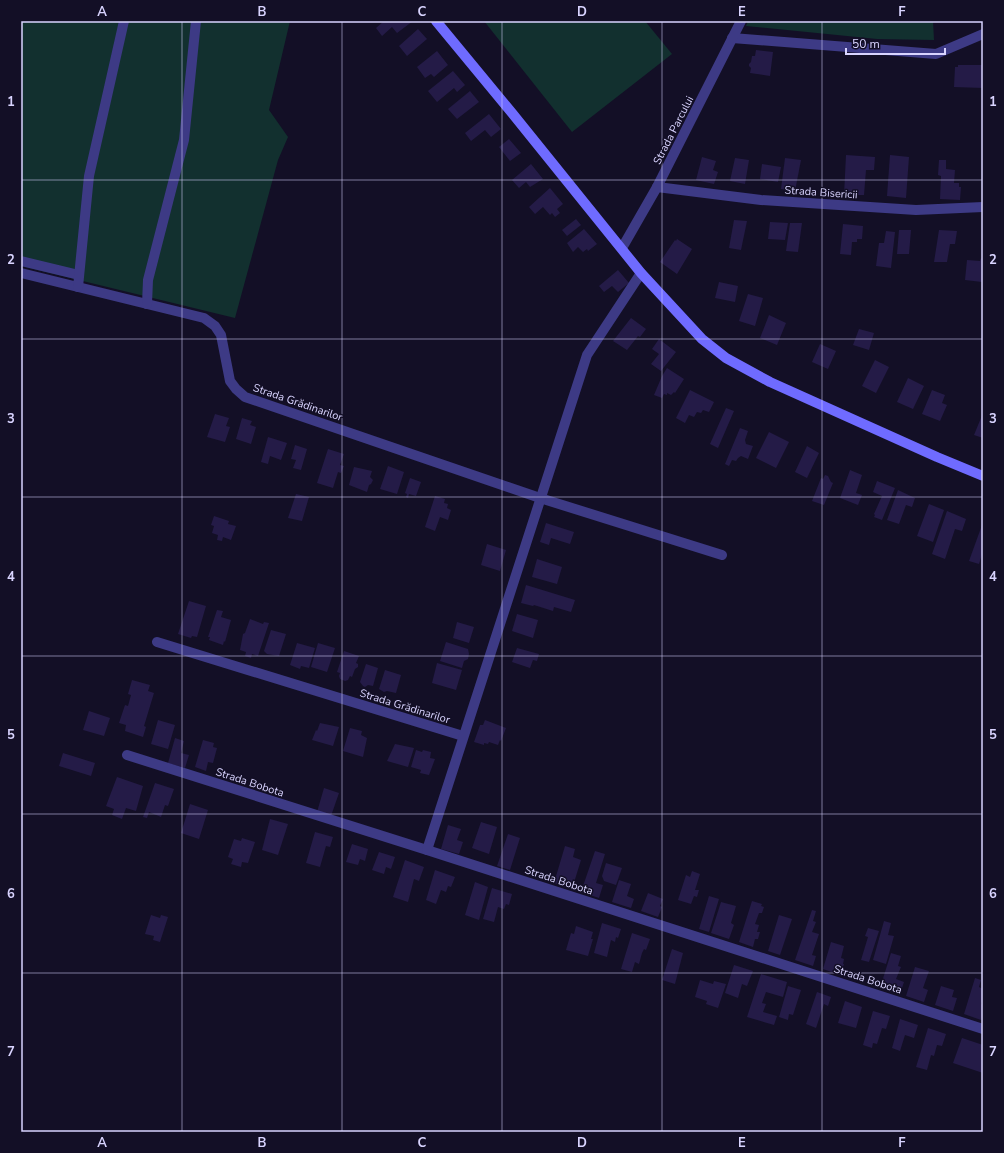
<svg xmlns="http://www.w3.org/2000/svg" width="1004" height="1153" font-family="'Nunito Sans',sans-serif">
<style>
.green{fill:#12302f}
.building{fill:#241b47}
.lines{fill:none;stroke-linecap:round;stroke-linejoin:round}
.street{stroke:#3d3a85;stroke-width:10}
.secondary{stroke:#6f6bff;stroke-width:10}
.grid{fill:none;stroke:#d9d4ff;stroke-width:1;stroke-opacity:0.55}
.labels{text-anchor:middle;stroke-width:3;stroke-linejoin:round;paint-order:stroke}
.street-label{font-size:11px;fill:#d9d4ff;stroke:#130f26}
.neatline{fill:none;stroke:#d9d4ff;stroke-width:1.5}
.grid-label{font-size:13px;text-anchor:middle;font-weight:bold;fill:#d9d4ff}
</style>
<rect width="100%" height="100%" fill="#130f26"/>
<g class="green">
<path d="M21 21H290L269 110 288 137 278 160 235 318 21 266Z"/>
<path d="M484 21H645L672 54 572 132Z"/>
<path d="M748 21H933L934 40 877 39 746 26Z"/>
</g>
<g class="building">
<path d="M384 21H413L397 33 392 27 382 36 376 28Z"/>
<path d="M418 29 427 39 407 56 399 46Z"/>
<path d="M756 50 773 52 770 76 750 73 751 68 749 66V64L751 62 752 56H755Z"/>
<path d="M437 51 448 65 434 77 431 74 425 78 417 67Z"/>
<path d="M958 65H983V88L954 87 955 67H958Z"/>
<path d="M453 71 465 85 457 92 454 88 437 102 428 91Z"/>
<path d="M470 91 479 102 457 119 448 109Z"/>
<path d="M489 114 501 129 491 137 485 130 471 141 465 133Z"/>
<path d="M509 139 521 153 510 161 499 147Z"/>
<path d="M846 155 875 157 874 170H866L864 195H844Z"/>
<path d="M890 155 909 157 906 198 887 196Z"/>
<path d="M702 157 716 161 713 170 718 172 714 184 696 180Z"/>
<path d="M735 158 749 160 745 184 730 181Z"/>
<path d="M785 158 801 160 795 191 781 189Z"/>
<path d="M939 160H946V169L955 170 954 183H959V187H961L960 200 940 199 941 176 938 175Z"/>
<path d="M531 164 543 179 530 187 526 182 519 188 512 180Z"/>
<path d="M762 164 781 167 778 182 760 179Z"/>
<path d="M550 188 563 204 557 209 560 213 555 217 552 213 550 215 543 207 535 214 529 207Z"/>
<path d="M576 219 581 225 567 236 562 230Z"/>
<path d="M734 220 747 221 741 250 729 248Z"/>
<path d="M770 222 788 223 785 240 768 239Z"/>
<path d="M790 223H802L798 252 786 251Z"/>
<path d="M843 224 863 226 862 239H857V242H852L851 255 840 254Z"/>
<path d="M584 229 597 244 588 251 587 249 583 252 578 247 573 252 567 243Z"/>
<path d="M899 230H911L909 254H897Z"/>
<path d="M939 230 957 231 955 244H950L947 262H934Z"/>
<path d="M886 231 895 232 891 268 876 266 879 243H884Z"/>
<path d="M677 239 692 249 677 274 660 262 675 240 676 241Z"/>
<path d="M981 258 983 259V278L982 282 965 280 967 260 980 261Z"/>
<path d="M618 270 629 283 618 292 612 286 604 292 599 286Z"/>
<path d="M719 282 738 286 735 302 715 298Z"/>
<path d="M748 294 763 298 755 326 739 321Z"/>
<path d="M769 315 786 323 777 345 760 338Z"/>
<path d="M631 318 646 329 640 337 638 336 627 350 613 341Z"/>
<path d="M859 329 874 333 869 350 853 345Z"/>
<path d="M659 339 676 352 661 371 651 364 659 354 652 349Z"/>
<path d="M820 344 836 351 828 369 812 362Z"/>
<path d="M875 360 889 367 876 393 862 386Z"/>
<path d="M667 368 684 379 675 393 674 392 671 395 667 393V395L664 394 662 398 654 395 662 376Z"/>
<path d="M908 378 924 386 913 409 897 402Z"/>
<path d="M690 390 714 402 709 412 703 410 701 413 697 412 694 417 689 415 685 423 676 418Z"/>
<path d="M932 390 945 395 942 403 947 405 940 421 922 414Z"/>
<path d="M726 408 734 411 718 448 710 444Z"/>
<path d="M983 413V438L974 435Z"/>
<path d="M215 414 229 418 226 426 230 427 225 442 207 437Z"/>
<path d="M242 418 252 421 250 425 256 427 251 444 236 439Z"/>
<path d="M740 428 748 431 745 440 746 444 753 446 748 459 741 456 738 458 736 461 732 460 729 466 725 464Z"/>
<path d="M769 432 789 442 776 468 756 458Z"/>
<path d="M268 437 287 443 281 460 270 456 268 464 261 462Z"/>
<path d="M295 445 307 449 301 470 293 468 296 460 291 459Z"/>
<path d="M807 446 819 453 807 478 795 472Z"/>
<path d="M328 449 344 454 340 465 344 466 341 473 338 472 333 488 317 483Z"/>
<path d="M388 466 404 472 397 494 380 489Z"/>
<path d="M354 467 372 471 370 477 373 480 371 484 369 485 367 492 349 485Z"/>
<path d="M850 470 862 475 856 493 862 495 858 505 840 498Z"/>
<path d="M825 475 828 476 831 482 833 483 824 505 812 501 821 478 823 479Z"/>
<path d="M410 478 421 482 416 496 409 494 408 498 406 497 407 494 405 493Z"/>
<path d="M877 481 895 488 882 520 874 517 875 515 874 514 882 496 873 492Z"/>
<path d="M898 490 915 498 912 507 906 505 899 524 887 520Z"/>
<path d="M296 494 309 497 302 521 288 518Z"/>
<path d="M435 496 445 499 444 503 448 504 447 508 451 510 448 520 440 517 435 531 425 527Z"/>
<path d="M929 504 944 510 933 542 917 536Z"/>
<path d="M947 511 966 519 962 531 955 529 945 559 932 554Z"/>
<path d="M214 516 229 521 228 524 236 526 231 540 223 537 222 541 217 540 218 535 212 533 214 526 211 525Z"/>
<path d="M546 523 574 532 570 544 551 538 549 545 540 542Z"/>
<path d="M982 525 983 526V551L979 564 969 561Z"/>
<path d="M487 544 506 550 500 571 481 565Z"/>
<path d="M537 559 562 567 557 584 532 577Z"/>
<path d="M526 585 575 600 571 612 554 607 553 611 534 605 533 606 521 603Z"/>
<path d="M189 601 206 606 197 637 192 636 191 638 178 634Z"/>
<path d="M217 610 223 611 221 617 231 620 225 642 224 641 223 645 209 640 210 637H208Z"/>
<path d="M517 614 538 620 533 638 512 631Z"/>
<path d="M250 619 263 624 264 622 269 623 258 656 252 654 251 658 245 656 246 652 240 650 243 634 245 633Z"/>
<path d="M457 622 474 627 469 643 453 638Z"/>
<path d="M271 630 286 634 279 656 267 654 264 651Z"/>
<path d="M446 642 468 649 469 654 468 659 464 661 462 668 440 661Z"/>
<path d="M297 643 315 648 309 668 301 666 300 669 290 665Z"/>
<path d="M318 643 335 648 327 672 311 667Z"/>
<path d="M517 648 539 654 537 661 533 660 530 668 512 662Z"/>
<path d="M344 651 359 656 356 663 358 664V667L355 669 352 677 350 676 348 680 345 681 340 679 339 676 340 673 337 672Z"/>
<path d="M437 663 462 670 456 690 432 683Z"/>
<path d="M366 664 378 668 373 686 368 685 365 687 363 686 360 682Z"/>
<path d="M385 670 401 675 396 693 387 691 384 692 379 689Z"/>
<path d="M132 680 150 685 148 691 154 693 144 726 146 727 143 737 125 731 126 725 119 723 125 705 128 706 131 695 128 694Z"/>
<path d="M89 711 110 718 104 736 83 730Z"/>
<path d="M158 720 175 725 168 749 151 744Z"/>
<path d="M485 720 506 728 501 741 500 740 498 745 489 742 488 744 484 743V745L474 742 480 725H483Z"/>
<path d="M320 723 339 727 333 746 312 740 316 730 317 731Z"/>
<path d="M350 728 362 731 361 735 367 738 363 757 343 751Z"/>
<path d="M175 738 184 741 181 753 189 755 185 768 168 763Z"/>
<path d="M203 740 214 743 213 747 217 748 213 763 208 762 206 771 195 767Z"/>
<path d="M395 744 414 748 408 767 387 761Z"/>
<path d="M416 750 422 752 423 750 431 752 430 758 435 759 429 775 420 773 421 770 411 767Z"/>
<path d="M63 753 95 763 91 776 59 766Z"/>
<path d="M117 777 143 786 136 811 126 808 122 819 112 815 114 809 106 806Z"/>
<path d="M155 783 174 789 168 806 165 805 161 817 149 812 147 818 143 817Z"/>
<path d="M324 788 339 793 331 816 317 812Z"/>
<path d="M190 804 208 810 199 839 181 833Z"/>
<path d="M270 819 288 824 278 855 262 850Z"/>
<path d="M481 822 497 827 489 854 472 848Z"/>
<path d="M448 825 461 829 457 840 463 842 459 854 441 849Z"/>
<path d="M315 832 333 837 330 847 326 846 320 867 306 863Z"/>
<path d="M508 834 520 838 510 870 497 866Z"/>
<path d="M242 838 255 842 248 863 242 862 241 867 231 864 233 859 228 857 234 839 241 841Z"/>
<path d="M352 844 368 849 365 861 360 859 358 865 346 862Z"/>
<path d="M565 846 575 849 573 857 581 860 572 889 554 883Z"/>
<path d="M595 851 605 854 596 883 603 885 599 898 581 892Z"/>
<path d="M379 852 395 857 391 869 386 867 384 874 372 870Z"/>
<path d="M405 860 424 867 419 881 414 879 408 902 393 897Z"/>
<path d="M606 863 622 868 616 885 604 881 602 876Z"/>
<path d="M435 870 455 877 451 887 448 886 446 892 441 890 436 904 426 900Z"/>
<path d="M692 871 700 874 695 890H699L697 897 694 896 691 904 678 900 686 875 690 877Z"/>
<path d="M619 880 631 884 627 896 634 899 631 908 612 902Z"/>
<path d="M475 882 488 887 479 920 465 915Z"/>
<path d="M492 888 512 894 509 905 506 904 504 909 498 907 494 922 483 919Z"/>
<path d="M648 893 663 899 660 906 662 907 658 917 641 911Z"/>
<path d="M709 896 719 899 709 932 699 929Z"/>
<path d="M752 901 762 904 761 906 764 907 762 913H759L755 924 759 925 757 932H760L758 939H755L753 947 739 942Z"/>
<path d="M721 902 736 906 731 923 734 925 729 939 711 933Z"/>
<path d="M812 910 816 911 813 921 816 922 812 932 819 934 812 955 816 956 813 966 795 960Z"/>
<path d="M151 915 160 918 161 915 168 917 160 942 153 940 154 936 145 934Z"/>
<path d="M779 915 792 919 780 955 768 951Z"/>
<path d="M884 921 891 923 888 935 894 936 886 964 873 960Z"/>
<path d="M602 923 621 929 618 938 616 937 615 942 611 940 607 957 594 953Z"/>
<path d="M576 926 593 932 591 939H593L588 956 566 950 571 933 574 934Z"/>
<path d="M868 928 879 931 869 962 861 960 868 937 865 936Z"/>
<path d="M632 933 650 939 646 950 644 949 642 953 639 964 635 962 632 972 621 969Z"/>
<path d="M831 942 844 946 841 958 844 959 843 964H844L840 975 823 969Z"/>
<path d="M672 949 683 953 675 984 662 980Z"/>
<path d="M891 953 901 956 898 966 901 967 896 979 904 982 900 994 880 988Z"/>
<path d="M734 965 753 971 747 986 742 984 738 998 725 993Z"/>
<path d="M915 967 929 971 923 988 928 990 924 1002 906 996Z"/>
<path d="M761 974 787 982 783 997 766 992 762 1003 766 1004 763 1012 777 1016 774 1025 747 1017Z"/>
<path d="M975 978 981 980 979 987 983 989V998L981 1004 983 1005V1014L981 1020 964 1014Z"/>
<path d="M700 980 713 984 714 981 726 984 718 1008 706 1004 707 1001 695 997Z"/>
<path d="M788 986 801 990 793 1015 789 1014 788 1020 779 1017Z"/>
<path d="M941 986 954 990 952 997 957 998 953 1011 935 1005Z"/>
<path d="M817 992 831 997 828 1006 824 1004 816 1028 806 1024Z"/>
<path d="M845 1001 862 1007 856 1028 838 1023Z"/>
<path d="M873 1011 890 1016 886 1029 882 1028 877 1044 873 1043 872 1048 863 1045Z"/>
<path d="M900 1019 918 1025 914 1038 905 1035 900 1051 892 1048Z"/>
<path d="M928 1028 946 1034 942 1046 937 1045 934 1056 931 1055 927 1070 916 1067Z"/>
<path d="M962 1038 983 1045V1073L953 1063Z"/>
</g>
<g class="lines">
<g class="street">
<path d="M732 38 936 54 983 34"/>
<path d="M657 187 761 200 916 210 983 207"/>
<path d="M622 248 657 187 741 21"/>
<path d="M21 261 79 275"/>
<path d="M21 273 204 318 215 326 221 335 230 381 236 389 245 397 540 498 722 555"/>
<path d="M78 287 89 176 124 21"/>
<path d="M147 304 148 280 184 140 196 21"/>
<path d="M157 642 463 736"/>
<path d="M127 755 427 850 983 1029"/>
<path d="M427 850 587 355 641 273"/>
</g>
<path class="secondary" d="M436 21 512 113 641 273 702 339 726 358 770 382 937 457 983 476"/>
</g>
<path class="grid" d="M182 21V1132M342 21V1132M502 21V1132M662 21V1132M822 21V1132M21 180H983M21 339H983M21 497H983M21 656H983M21 814H983M21 973H983"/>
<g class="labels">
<g class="street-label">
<text transform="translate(673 130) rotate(-63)" y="4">Strada Parcului</text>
<text transform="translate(821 192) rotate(4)" y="4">Strada Bisericii</text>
<text transform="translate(298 402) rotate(19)" y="4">Strada Grădinarilor</text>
<text transform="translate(405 706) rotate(17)" y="4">Strada Grădinarilor</text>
<text transform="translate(250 782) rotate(18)" y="4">Strada Bobota</text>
<text transform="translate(559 880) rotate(18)" y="4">Strada Bobota</text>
<text transform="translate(868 979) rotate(18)" y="4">Strada Bobota</text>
</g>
</g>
<rect width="1004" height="1153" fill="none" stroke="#130f26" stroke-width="44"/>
<path d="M846 48v6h99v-6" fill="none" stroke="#d9d4ff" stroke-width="2"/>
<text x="852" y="48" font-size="12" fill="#d9d4ff" stroke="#130f26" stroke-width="3" paint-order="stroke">50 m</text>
<rect x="22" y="22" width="960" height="1109" class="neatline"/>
<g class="grid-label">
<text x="102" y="16">A</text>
<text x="262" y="16">B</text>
<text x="422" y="16">C</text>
<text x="582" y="16">D</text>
<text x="742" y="16">E</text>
<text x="902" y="16">F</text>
<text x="11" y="106">1</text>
<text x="993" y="106">1</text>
<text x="11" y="264">2</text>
<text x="993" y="264">2</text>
<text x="11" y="423">3</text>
<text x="993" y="423">3</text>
<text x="11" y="581">4</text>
<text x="993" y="581">4</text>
<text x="11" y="739">5</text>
<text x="993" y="739">5</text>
<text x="11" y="898">6</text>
<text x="993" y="898">6</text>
<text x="11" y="1056">7</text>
<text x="993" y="1056">7</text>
<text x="102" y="1147">A</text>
<text x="262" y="1147">B</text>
<text x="422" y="1147">C</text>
<text x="582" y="1147">D</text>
<text x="742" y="1147">E</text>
<text x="902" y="1147">F</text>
</g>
</svg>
